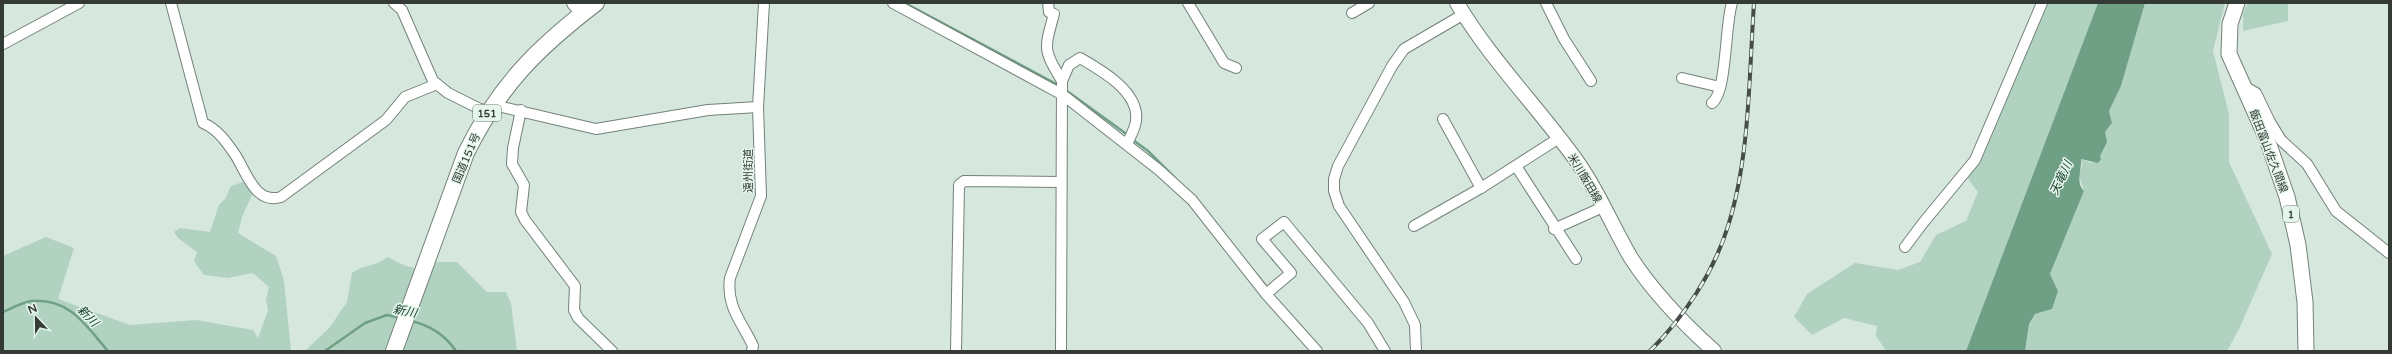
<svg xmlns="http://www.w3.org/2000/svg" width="2392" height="354" font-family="'Varela Round','Noto Sans JP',sans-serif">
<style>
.green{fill:#b1d2c0}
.water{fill:#6fa085}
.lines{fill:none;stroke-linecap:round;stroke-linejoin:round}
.stream{stroke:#6fa085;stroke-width:2.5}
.minor-casing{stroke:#738279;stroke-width:12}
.secondary-casing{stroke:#738279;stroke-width:16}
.primary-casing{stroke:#738279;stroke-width:17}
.trunk-casing{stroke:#738279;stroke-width:18}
.minor{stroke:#fff;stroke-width:10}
.secondary{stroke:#fff;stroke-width:14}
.primary{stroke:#fff;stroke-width:15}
.trunk{stroke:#fff;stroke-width:16}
.rail-casing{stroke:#464d49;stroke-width:4}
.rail{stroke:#e4f5eb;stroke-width:2.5;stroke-dasharray:8;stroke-linecap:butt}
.labels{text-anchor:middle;stroke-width:3;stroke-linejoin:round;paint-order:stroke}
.shield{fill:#e4f5eb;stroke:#69726c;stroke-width:1}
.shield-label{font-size:10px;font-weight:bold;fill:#343a36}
.street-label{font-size:11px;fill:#343a36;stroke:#e4f5eb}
.water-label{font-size:12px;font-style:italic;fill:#113a28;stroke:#e4f5eb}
</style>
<rect width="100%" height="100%" fill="#d6e7de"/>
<g class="green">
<path d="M2047 3H2098L1966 351H1886L1876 336 1877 326 1844 318 1812 335 1794 317 1807 294 1855 263 1898 270 1920 262 1936 235 1966 221 1978 192 1964 173 1977 159Z"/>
<path d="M2145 3H2225L2213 51 2229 114V162L2272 254 2239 329 2227 351H2025L2029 324 2035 314 2052 309 2058 291 2050 274 2084 191 2079 175 2082 166 2081 159 2091 163C2102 154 2107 146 2105 132L2112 123 2109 111 2121 86Z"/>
<path d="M2248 3H2288V21L2243 31V13Z"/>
<path d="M243 182 253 193 242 217 238 233 276 256 284 281 291 351H3V256L46 237 74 248 58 299 130 325 196 320 253 330 258 338 268 310 266 300 269 287 253 273 228 278 204 275 194 261 197 252 178 238 174 232 180 228 210 232 219 205 225 199 231 186Z"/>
<path d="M387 257 406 266 423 270 435 262H457L487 292H506L511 303 517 351H305L330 327 347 302 352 273C366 263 374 268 387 257Z"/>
</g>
<path class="water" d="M2098 3H2145L2121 86 2109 111 2112 123 2105 132 2107 142 2100 156 2101 159 2098 163 2081 159C2082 170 2075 182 2084 191L2050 274 2058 291 2052 309 2035 314 2029 324 2025 351H1966Z"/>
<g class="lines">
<g class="stream">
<path d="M905 3 1060 86"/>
<path d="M1067 91 1125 133"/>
<path d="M1133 140 1148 151 1176 179"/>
<path d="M1258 276 1265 285"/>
<path d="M3 312C12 308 23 302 32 301 70 298 86 326 108 351"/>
<path d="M411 321C429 325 445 335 456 351"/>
<path d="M325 351 365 323 387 315 400 318"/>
</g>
<defs>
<g id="minor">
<path d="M171 3 203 123C217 129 225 140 234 153 246 170 254 205 281 197L386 120 405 97 437 84"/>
<path d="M394 3 402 10 433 81 448 93 482 110 502 107 596 129 708 110 758 107"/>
<path d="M893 3 1063 95 1159 170 1192 200 1266 294 1317 351"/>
<path d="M1048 3 1049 12 1054 14C1044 50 1043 49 1062 81L1061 351"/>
<path d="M1188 3 1224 63 1236 68"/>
<path d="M1546 3 1564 39 1591 81"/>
<path d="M1352 13 1369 3"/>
<path d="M3 44 79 3"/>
<path d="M1682 78 1720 87"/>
<path d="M1062 81 1069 65 1080 58C1101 70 1140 92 1136 121 1135 129 1130 137 1127 144"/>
<path d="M2242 85 2256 93 2270 122 2281 140 2307 164 2336 211 2389 253"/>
<path d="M1712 103C1727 93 1725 23 1732 3"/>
<path d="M521 110 513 148 512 164 524 185 521 212 525 220 575 286 574 310 578 318 612 351"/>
<path d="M1443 119 1481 188"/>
<path d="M1516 166 1576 259"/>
<path d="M1414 226 1481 188 1559 138"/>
<path d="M1554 229 1603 207"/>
<path d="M1905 247 1923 223 1975 160 2042 3"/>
<path d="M1266 294 1291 273 1262 239 1284 222 1368 323 1385 351"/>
<path d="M752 351 753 346C742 322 726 307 730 278L761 196 758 107 764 3"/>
<path d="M956 351 959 185 964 181 1061 182"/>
<path d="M1416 351 1415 325 1404 302 1339 206 1334 191V179L1338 166 1392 66 1404 49 1464 14"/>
</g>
<g id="secondary">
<path d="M574 3 583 13"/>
<path d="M1457 3C1490 59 1538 107 1576 160 1598 190 1612 226 1631 258 1653 292 1684 324 1714 351"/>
</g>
<path id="primary" d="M2237 3 2230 24 2229 54 2267 139 2287 197 2298 245 2305 302 2306 351"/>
<path id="trunk" d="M394 351 466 153C499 86 537 48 596 3"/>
</defs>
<use href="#minor" class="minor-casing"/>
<use href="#secondary" class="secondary-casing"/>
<use href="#primary" class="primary-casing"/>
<use href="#trunk" class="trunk-casing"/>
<use href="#minor" class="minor"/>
<use href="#secondary" class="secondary"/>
<use href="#primary" class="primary"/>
<use href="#trunk" class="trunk"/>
<defs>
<path id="rail" d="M1650 351C1684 317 1714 272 1728 226 1750 157 1749 75 1754 3"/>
</defs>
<use href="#rail" class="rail-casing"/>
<use href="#rail" class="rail"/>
</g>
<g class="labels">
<g class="shield">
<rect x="473" y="105" width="28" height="16" rx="3"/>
<rect x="2283" y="206" width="16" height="16" rx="3"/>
</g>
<g class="shield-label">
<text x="487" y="117">151</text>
<text x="2291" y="218">1</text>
</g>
<g class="street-label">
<text transform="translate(2269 151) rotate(69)" y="4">飯田富山佐久間線</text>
<text transform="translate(466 158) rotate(-67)" y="4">国道151号</text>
<text transform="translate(748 171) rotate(-90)" y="4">遠州街道</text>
<text transform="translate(1585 178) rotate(59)" y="4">米川飯田線</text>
</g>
<g class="water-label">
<text transform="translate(2061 178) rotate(-65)" y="4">天竜川</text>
<text transform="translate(405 311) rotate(11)" y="4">新川</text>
<text transform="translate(88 316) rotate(46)" y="4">新川</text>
</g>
</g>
<rect width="2392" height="354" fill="none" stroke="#343a36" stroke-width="8"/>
<g transform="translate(36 318) rotate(338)" stroke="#e4f5eb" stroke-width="3" paint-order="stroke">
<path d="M0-3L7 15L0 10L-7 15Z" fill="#343a36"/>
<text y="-6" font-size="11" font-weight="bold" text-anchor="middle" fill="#343a36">N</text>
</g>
</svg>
